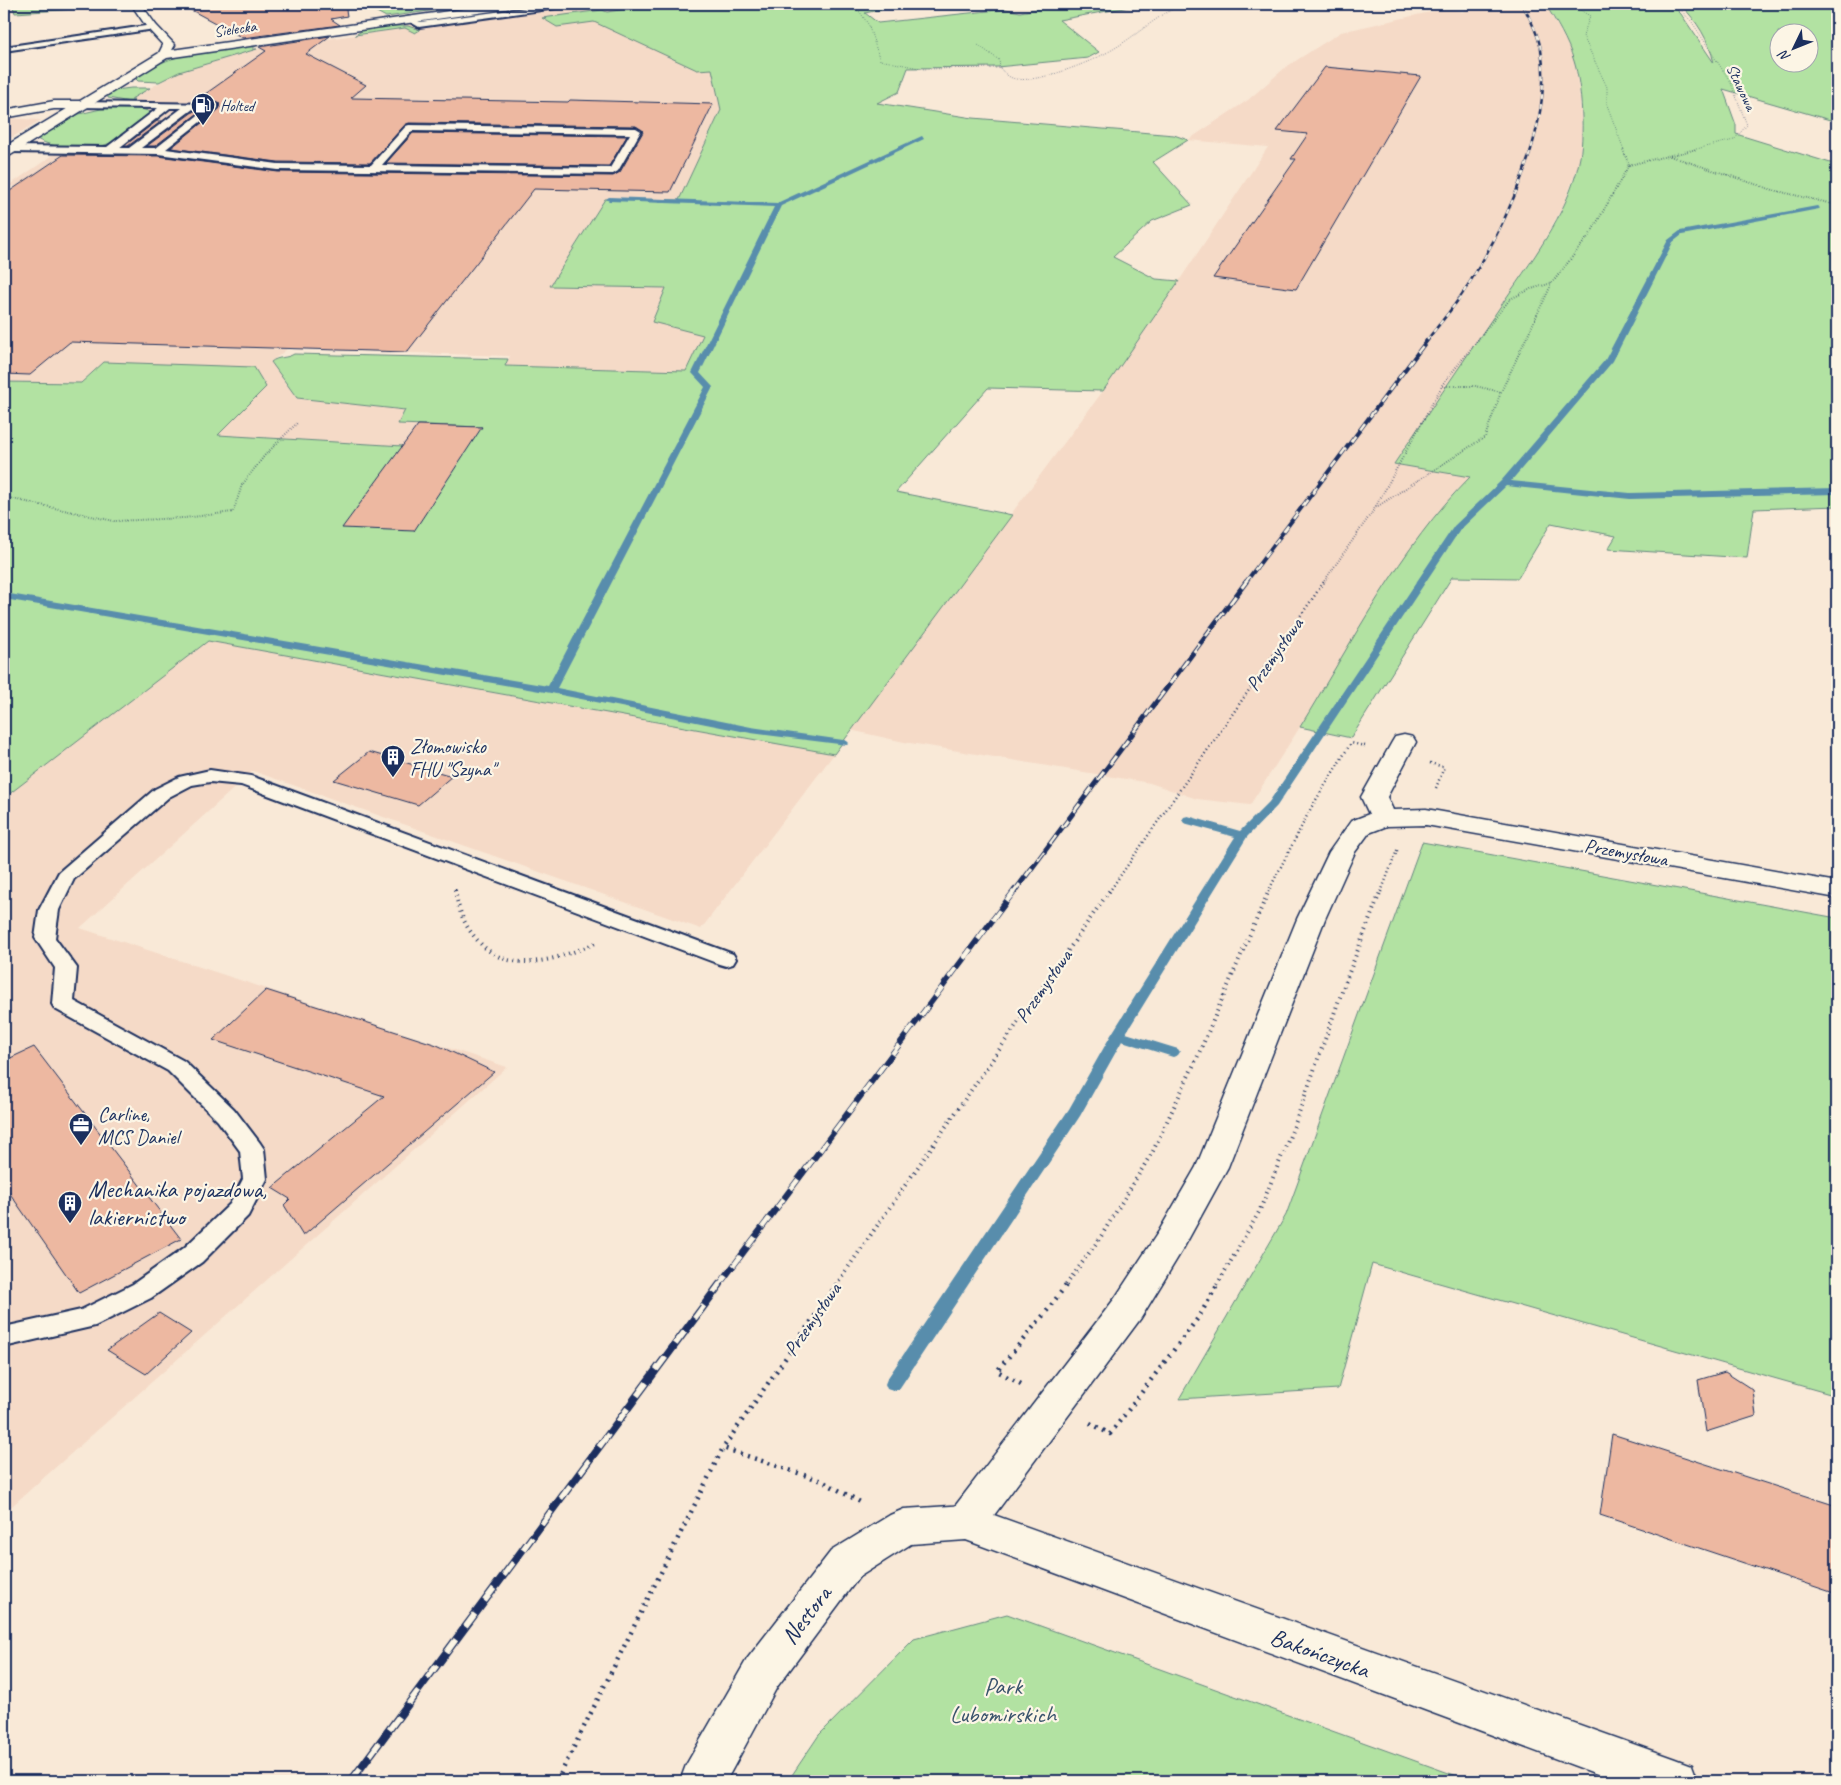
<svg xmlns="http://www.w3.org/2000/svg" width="1841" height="1785" font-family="Caveat,sans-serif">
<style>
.built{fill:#f5dac7}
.green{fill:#b2e2a2;stroke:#668880;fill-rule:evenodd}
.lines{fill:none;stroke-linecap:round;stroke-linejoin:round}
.stream{fill:#588dac;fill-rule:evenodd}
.building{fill:#edb8a1;stroke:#1b2f5e}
.lane-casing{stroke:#1b2f5e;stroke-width:4}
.street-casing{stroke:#1b2f5e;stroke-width:3}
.secondary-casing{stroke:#1b2f5e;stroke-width:3}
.path-far4{stroke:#1b2f5e;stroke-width:1;stroke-dasharray:0.5 2;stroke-linecap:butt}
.path-far3{stroke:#1b2f5e;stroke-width:2;stroke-dasharray:0.5 2;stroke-linecap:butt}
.path-far2{stroke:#1b2f5e;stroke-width:2.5;stroke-dasharray:1 3;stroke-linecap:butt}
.path-far1{stroke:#1b2f5e;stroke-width:4;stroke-dasharray:1 4.5;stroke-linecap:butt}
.path{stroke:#1b2f5e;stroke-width:4.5;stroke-dasharray:2 5.5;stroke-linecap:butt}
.lane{fill:#fcf5e5;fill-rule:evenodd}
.street{fill:#fcf5e5;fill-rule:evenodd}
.secondary{fill:#fcf5e5;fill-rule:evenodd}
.rail-far4-casing{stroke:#1b2f5e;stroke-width:2.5}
.rail-far3-casing{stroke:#1b2f5e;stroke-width:4}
.rail-far2-casing{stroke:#1b2f5e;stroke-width:5}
.rail-far1-casing{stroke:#1b2f5e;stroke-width:6}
.rail-casing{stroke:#1b2f5e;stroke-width:8}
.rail-far4{stroke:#fcf5e5;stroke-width:2;stroke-dasharray:5;stroke-linecap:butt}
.rail-far3{stroke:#fcf5e5;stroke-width:2.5;stroke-dasharray:8;stroke-linecap:butt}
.rail-far2{stroke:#fcf5e5;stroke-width:3;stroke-dasharray:10;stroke-linecap:butt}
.rail-far1{stroke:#fcf5e5;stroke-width:4.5;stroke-dasharray:12;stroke-linecap:butt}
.rail{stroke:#fcf5e5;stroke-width:5.5;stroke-dasharray:16;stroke-linecap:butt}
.labels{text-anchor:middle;stroke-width:4.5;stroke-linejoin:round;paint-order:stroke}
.far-street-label{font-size:16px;fill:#1b2f5e;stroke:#fcf5e5}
.far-poi-label{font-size:16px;fill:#1b2f5e;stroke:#fcf5e5;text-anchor:start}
.street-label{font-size:20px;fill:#1b2f5e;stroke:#fcf5e5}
.poi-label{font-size:20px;fill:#1b2f5e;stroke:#fcf5e5;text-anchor:start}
.near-poi-label{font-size:24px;fill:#1b2f5e;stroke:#fcf5e5;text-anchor:start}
.near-street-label{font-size:24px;fill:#1b2f5e;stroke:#fcf5e5}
.near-park-label{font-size:24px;fill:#39536c;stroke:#fcf5e5}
</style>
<rect width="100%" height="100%" fill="#f9e9d7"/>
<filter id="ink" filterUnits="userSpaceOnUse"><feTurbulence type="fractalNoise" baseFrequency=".02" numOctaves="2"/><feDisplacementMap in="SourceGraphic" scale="10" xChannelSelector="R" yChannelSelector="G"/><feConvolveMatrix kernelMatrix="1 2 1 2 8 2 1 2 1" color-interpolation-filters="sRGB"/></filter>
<g filter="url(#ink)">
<g class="built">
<path d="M549 4H698L721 110 679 200 605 199 551 286 667 288 703 335 686 371 505 366 510 356 287 349 271 362 297 398 405 410 398 424 482 427 414 531 402 446 218 435 266 387 104 362 81 383 4 382V195L16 186H8L133 100 130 99 179 72 257 49 405 28 400 25Z"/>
<path d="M1468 4H1545L1567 43 1575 62 1580 99 1582 134 1579 163 1564 204 1539 249 1394 464 1470 477 1454 493 1400 564 1300 727 1250 805 1197 799 1150 783 904 742 850 730 1103 391 1179 281 1268 147 1188 140 1248 100 1286 67 1341 32 1448 8 1463 12Z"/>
<path d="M4 118 40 120H41L4 142Z"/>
<path d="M4 604 834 754 701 929 253 771 80 928 507 1067 4 1513Z"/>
</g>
<g class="green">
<path d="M12 4H121V6L15 13Z"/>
<path d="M362 4H478L386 17Z"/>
<path d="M641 4H907L865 13 878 23 1006 9 1020 12 1065 4H1145L1059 20 1099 52 1088 58 997 67 908 68 899 92 877 103 973 118 1174 135 1188 140 1153 162 1192 205 1152 221 1113 257 1156 279 1179 281 1103 391 988 388 896 492 1012 515 834 754 208 641 4 798V382L81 383 104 362 254 367 266 387 218 435 403 446 482 427 398 424 405 410 297 398 271 362C278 356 286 359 294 354L508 359 505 366 686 371 703 335 652 322 666 288 550 286 605 199 679 200 721 110 712 69 697 70 594 22 557 27 542 18 602 10 607 12 644 6Z"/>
<path d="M1545 4H1671L1681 14 1714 63C1709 40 1697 21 1680 4H1837V122L1723 89 1736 125V134L1837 165V506L1754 509 1747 558 1608 549 1616 536 1551 523 1518 578 1452 577 1351 738 1300 727C1351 644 1401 546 1470 477L1394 464C1429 412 1464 360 1500 307 1529 264 1568 214 1579 162 1585 137 1582 86 1574 61 1568 41 1556 21 1545 4ZM1778 32H1808V62H1778Z"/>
<path d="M386 26H408L420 30 415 33 405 28 355 35 367 28Z"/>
<path d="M254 44 257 45 252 49H257L179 72 159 82 138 81 135 78C168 52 213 50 254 44Z"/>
<path d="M131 88H150L131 99H134L130 102 108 98V95L116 90Z"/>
<path d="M123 107 138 108 151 112 150 115C139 123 128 133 116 140 98 152 55 150 37 139L79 114 101 109Z"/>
<path d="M1422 842 1837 918V1396L1372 1264 1338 1389 1179 1399 1286 1215Z"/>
<path d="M1007 1614 1471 1781H788L819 1735 914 1639Z"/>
</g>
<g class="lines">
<g class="stream">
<path d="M922 136 924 139 781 206 700 373 713 387 557 688 751 727 843 740 847 741 849 743 847 745 751 733 551 693 4 599V593L548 686 705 387 692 373 774 207 609 201 606 199 609 197 777 203Z"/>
<path d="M1817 206 1820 208 1819 209 1682 235 1673 242 1613 361 1511 481 1630 493 1837 488V494L1630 499 1506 486 1460 530 1277 806 1247 837 1126 1033 1178 1049 1180 1052 1178 1055 1173 1057 1122 1041 1080 1116 899 1389 893 1391 887 1389 885 1384 887 1379 1069 1109 1111 1035 1235 837 1184 823 1182 820 1184 817 1188 816 1240 831 1269 802 1454 526 1501 481 1605 360 1668 240 1680 231Z"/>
</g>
</g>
<g class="building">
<path d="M180 4H345L347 16 331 19 340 25 243 38Z"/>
<path d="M330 36 306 54 366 85 351 98 568 102 570 100 713 104 670 192 534 189 407 352 70 342 30 375 4 374V195L63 155 158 156 278 172 613 176 620 172 643 132 636 126 409 123 405 125 370 163 278 162 171 148 220 108 218 102H194L266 51 259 47Z"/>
<path d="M1325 67 1421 76 1296 289 1213 278 1296 159H1291L1308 134 1277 131Z"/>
<path d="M194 111H201L155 146H147Z"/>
<path d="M157 121H162L128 146H124Z"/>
<path d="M413 133 627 136 609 166 386 163Z"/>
<path d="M418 425 482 427 414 531 342 528Z"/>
<path d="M369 752 452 776 418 805 334 780Z"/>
<path d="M266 990 437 1045 494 1072 303 1236 284 1205 290 1199 272 1188 384 1096 213 1040Z"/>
<path d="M34 1047 181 1239 79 1293 4 1185V1061Z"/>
<path d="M159 1313 191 1333 146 1374 107 1350Z"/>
<path d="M1725 1372 1753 1390 1756 1416 1706 1432 1698 1380Z"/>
<path d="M1612 1434 1837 1506V1594L1600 1515Z"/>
</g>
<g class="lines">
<defs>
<g id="lane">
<path d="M555 4H574L570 6 419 27 405 19 409 17 420 22Z"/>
<path d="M152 25H155V29L4 51V47Z"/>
<path d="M79 102 218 104V108L166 149 278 164 371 165 406 126 409 125 636 128 641 131 618 171 613 174 278 170 158 154 9 152 4 149 9 146 107 147 158 108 76 107 74 105ZM170 108H182L129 148H119ZM193 109H206L156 148H141ZM412 131 630 134 610 168 382 165Z"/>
<path d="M210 770 251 776 733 954 736 959 733 964 726 966 719 964 241 785 210 782 192 785 169 797 74 879 59 910 55 938 77 968 74 1001 184 1061 234 1109 260 1143 264 1149 267 1179 248 1216 202 1262 151 1298 95 1326 4 1347V1327L81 1310 133 1284 184 1248 230 1204 243 1179 240 1151 218 1121 168 1071 55 1009 52 1004 55 968 35 938 39 910 59 872 155 789 179 777Z"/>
</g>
<g id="street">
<path d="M54 101H79L85 105 79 109H54L4 118V110Z"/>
<path d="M1404 735 1413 737 1416 742 1387 797 1393 810 1426 809 1837 882V898L1426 825 1387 826 1369 833 1355 852 1325 919 1228 1167 1183 1249 1141 1318 980 1534 966 1539 952 1534 946 1522 952 1510 1115 1298 1159 1231 1196 1167 1297 919 1329 852 1351 821 1369 814 1361 797 1392 742 1395 737Z"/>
</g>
<g id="secondary">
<path d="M131 4H141L156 25 175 45 172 50 499 4H524L519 7 167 58 9 156 4 157V147L159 53 163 45 148 29Z"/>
<path d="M966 1505 1675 1759 1691 1765 1697 1781H1616L966 1540 911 1544 859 1577 777 1687 726 1781H680L686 1765 747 1659 831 1551 890 1515 904 1509Z"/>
</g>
</defs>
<use href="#lane" class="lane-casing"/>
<use href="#street" class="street-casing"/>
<use href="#secondary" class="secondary-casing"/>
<g class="path-far4">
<path d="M846 4 860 12 868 24 880 60 924 69 1000 68 999 60 978 45"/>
<path d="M1570 4 1590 16 1583 36 1607 87V105L1624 150"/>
<path d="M1675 4 1692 22 1731 83 1747 125 1734 140 1692 150"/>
<path d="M1000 68C1004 73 1009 78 1016 79 1040 83 1094 61 1115 48 1138 34 1158 15 1183 4"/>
</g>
<g class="path-far3">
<path d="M1670 156 1773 190 1837 205"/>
<path d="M1629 165 1697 149"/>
<path d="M1442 385 1510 299 1531 289 1552 283"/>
<path d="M4 497 114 521 184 518 233 512 242 485 265 455 297 423"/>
<path d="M1376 506 1442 386H1475L1501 392"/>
<path d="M1323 583 1375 508 1485 437 1501 392 1552 283 1591 233 1629 165 1623 149"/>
</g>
<g class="path-far2">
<path d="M1430 763 1444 767 1436 788"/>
<path d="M455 889V892"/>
<path d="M1109 892 1324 582"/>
<path d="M1268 892 1311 808 1351 743 1365 746"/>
<path d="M1381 892 1398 848"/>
</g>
<g class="path-far1">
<path d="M455 890C459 913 465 928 482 945 515 977 562 957 598 942"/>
<path d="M836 1285 1110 890"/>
<path d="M1066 1285 1100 1238 1153 1151 1197 1058 1269 890"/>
<path d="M1217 1285 1259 1212 1296 1121 1345 983 1381 890"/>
</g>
<g class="path">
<path d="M837 1284 723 1448 822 1481 864 1504"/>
<path d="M1021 1384 997 1371 1046 1312 1067 1284"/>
<path d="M1090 1423 1110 1434 1198 1318 1218 1284"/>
<path d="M557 1781 723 1448"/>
</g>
<use href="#lane" class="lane"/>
<use href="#street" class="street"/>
<use href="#secondary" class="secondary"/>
<defs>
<path id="rail-far4" d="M1427 340C1441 322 1456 305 1468 285 1506 225 1554 122 1541 50 1538 33 1530 18 1522 4"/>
<path id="rail-far3" d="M1245 583 1428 339"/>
<path id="rail-far2" d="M1014 892 1246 582"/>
<path id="rail-far1" d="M719 1285 1015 890"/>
<path id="rail" d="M351 1781 720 1284"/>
</defs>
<use href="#rail-far4" class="rail-far4-casing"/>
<use href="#rail-far3" class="rail-far3-casing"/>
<use href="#rail-far2" class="rail-far2-casing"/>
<use href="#rail-far1" class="rail-far1-casing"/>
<use href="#rail" class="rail-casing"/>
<use href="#rail-far4" class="rail-far4"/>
<use href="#rail-far3" class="rail-far3"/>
<use href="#rail-far2" class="rail-far2"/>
<use href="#rail-far1" class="rail-far1"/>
<use href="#rail" class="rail"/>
</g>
</g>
<defs>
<symbol id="fuel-pin" viewBox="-11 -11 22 30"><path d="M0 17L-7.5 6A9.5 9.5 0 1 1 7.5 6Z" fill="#1b2f5e" stroke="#fcf5e5"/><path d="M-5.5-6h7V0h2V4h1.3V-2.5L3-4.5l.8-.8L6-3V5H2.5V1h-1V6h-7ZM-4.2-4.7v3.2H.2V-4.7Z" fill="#fff"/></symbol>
<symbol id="building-pin" viewBox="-11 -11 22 30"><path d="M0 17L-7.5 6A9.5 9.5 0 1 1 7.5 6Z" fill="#1b2f5e" stroke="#fcf5e5"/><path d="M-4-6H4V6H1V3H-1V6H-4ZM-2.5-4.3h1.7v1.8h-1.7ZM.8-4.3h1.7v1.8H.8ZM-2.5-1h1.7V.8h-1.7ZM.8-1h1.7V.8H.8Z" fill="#fff"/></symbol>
<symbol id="office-pin" viewBox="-11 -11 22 30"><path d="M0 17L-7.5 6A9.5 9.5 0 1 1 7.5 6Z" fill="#1b2f5e" stroke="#fcf5e5"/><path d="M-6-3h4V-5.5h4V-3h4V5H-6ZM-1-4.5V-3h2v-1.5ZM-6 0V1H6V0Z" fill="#fff"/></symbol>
</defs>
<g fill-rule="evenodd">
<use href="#fuel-pin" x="189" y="91" width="28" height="38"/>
<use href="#building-pin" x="379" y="743" width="28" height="38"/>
<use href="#office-pin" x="67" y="1111" width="28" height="38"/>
<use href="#building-pin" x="56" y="1189" width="28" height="38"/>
</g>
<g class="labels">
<g class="far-street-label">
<text transform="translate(235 28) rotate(-8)" y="6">Sielecka</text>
<text transform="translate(1742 87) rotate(65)" y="6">Stawowa</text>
</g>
<g class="far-poi-label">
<text x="220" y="111">Holted</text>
</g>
<g class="street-label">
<text transform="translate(1274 654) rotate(-55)" y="7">Przemysłowa</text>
<text transform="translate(1626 852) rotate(10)" y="7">Przemysłowa</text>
<text transform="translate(1043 986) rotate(-55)" y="7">Przemysłowa</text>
<text transform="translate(812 1319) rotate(-55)" y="7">Przemysłowa</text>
</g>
<g class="poi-label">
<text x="410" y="753">Złomowisko<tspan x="410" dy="23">FHU "Szyna"</tspan></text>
<text x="98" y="1121">Carline,<tspan x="98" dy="23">MCS Daniel</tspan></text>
</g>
<g class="near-poi-label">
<text x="88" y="1197">Mechanika pojazdowa,<tspan x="88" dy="28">lakiernictwo</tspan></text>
</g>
<g class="near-street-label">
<text transform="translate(806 1615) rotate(-53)" y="8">Nestora</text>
<text transform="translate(1320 1653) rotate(20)" y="8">Bakończycka</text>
</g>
<g class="near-park-label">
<text x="1003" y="1694">Park<tspan x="1003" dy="28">Lubomirskich</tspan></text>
</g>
</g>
<rect width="1841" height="1785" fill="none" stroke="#fcf5e5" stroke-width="20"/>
<rect x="10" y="10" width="1821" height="1765" fill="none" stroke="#1b2f5e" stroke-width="2" filter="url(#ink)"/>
<g transform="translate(1794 48) rotate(227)"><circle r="24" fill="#fcf5e5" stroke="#a2a6af"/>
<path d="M0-4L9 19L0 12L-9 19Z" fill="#1b2f5e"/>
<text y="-8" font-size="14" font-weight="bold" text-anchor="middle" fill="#1b2f5e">N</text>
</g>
</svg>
